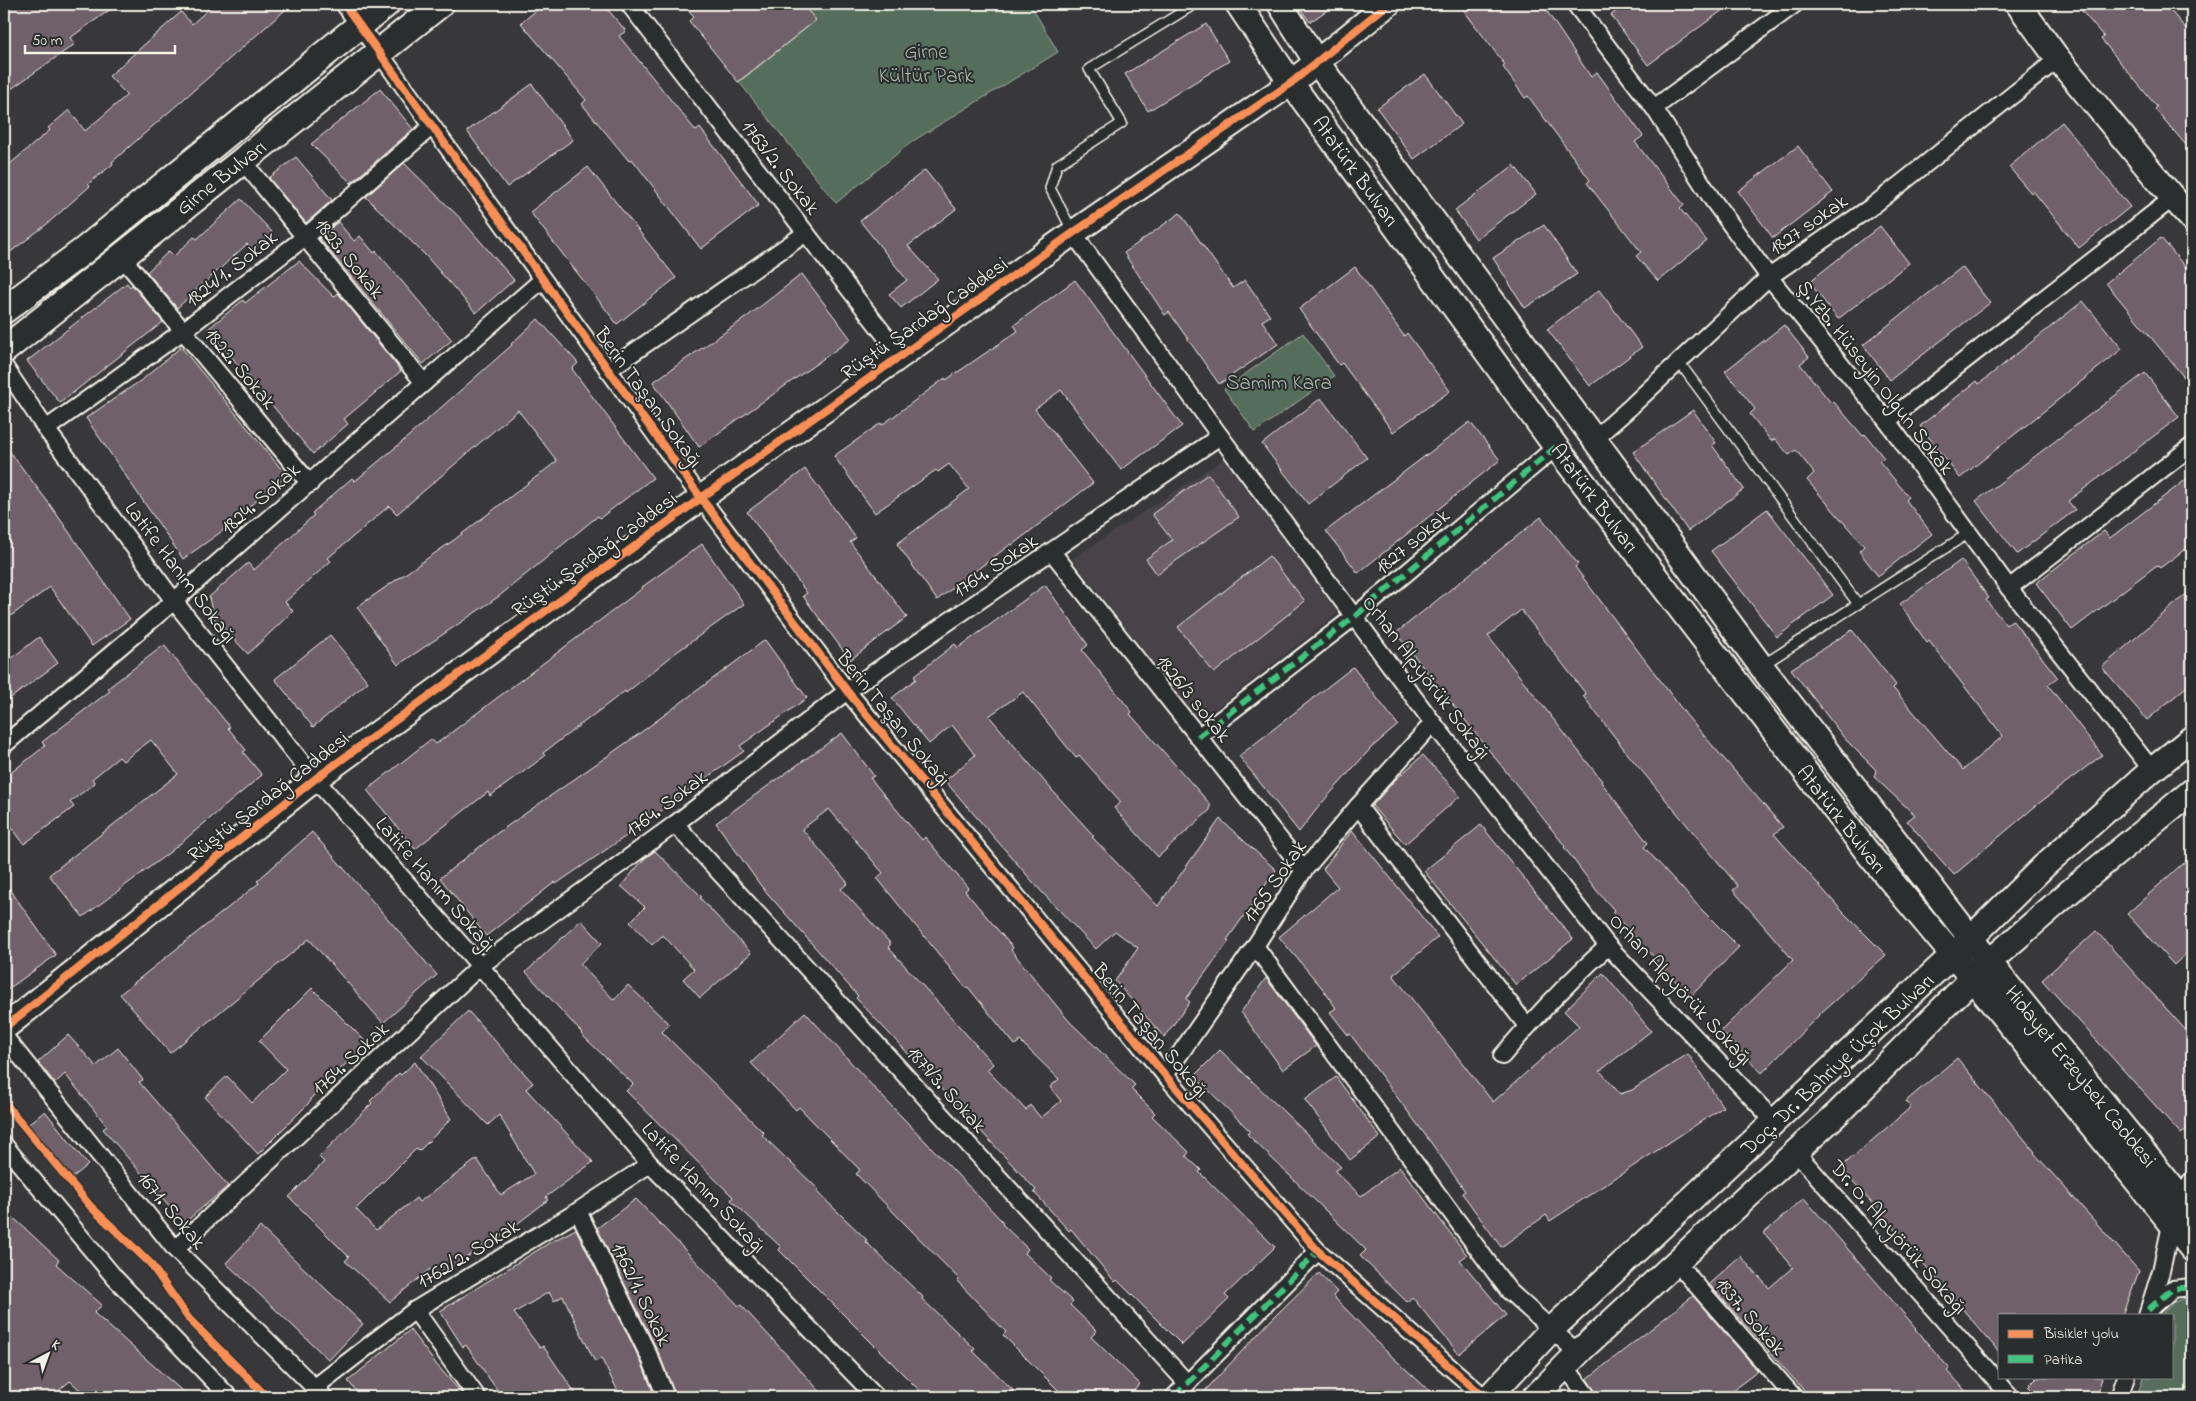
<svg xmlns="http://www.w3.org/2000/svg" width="2196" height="1401" font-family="'Indie Flower',sans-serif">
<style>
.built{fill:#494349}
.green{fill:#556e5c;stroke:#a4b0a2}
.building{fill:#70606b;stroke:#f4f1e8;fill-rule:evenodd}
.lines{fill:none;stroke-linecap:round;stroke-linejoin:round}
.lane-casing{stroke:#f4f1e8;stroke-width:12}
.street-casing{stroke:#f4f1e8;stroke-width:20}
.secondary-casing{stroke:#f4f1e8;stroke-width:28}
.primary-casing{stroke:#f4f1e8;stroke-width:30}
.lane{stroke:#2a2d2e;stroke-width:9}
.street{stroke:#2a2d2e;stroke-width:16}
.secondary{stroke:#2a2d2e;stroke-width:24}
.primary{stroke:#2a2d2e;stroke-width:26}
.quiet{stroke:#40c37c;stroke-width:6;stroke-dasharray:12 6;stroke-linecap:butt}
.cycleway-casing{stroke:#2a2d2e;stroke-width:11}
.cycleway{stroke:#f78f57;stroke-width:8}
.labels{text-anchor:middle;stroke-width:4;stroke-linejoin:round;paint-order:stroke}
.park-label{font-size:21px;fill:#acb6a9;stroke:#2a2d2e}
.street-label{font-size:21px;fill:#f4f1e8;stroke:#2a2d2e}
</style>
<rect width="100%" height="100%" fill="#38373a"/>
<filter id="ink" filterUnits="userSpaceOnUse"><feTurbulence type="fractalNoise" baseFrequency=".02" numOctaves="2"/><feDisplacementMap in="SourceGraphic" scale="10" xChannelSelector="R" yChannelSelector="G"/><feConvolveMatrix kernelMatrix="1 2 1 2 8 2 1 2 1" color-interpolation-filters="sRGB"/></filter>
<g filter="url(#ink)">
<path class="built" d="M1224 459 1338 613 1199 722 1072 559Z"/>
<g class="green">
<path d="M802 4H1030L1058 52 913 141 836 203 739 82 815 21Z"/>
<path d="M1303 333 1334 376 1255 432 1224 389Z"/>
<path d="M2189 1297 2192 1298V1397H2137L2143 1377H2172V1315H2161L2174 1302Z"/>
</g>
<g class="building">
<path d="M4 4H118L70 38 75 44 4 94Z"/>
<path d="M214 4H292L112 162 113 164 88 184 90 186 47 224 4 257V169L50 130 48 128 69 110 85 131 127 95 109 76 181 12 192 24Z"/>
<path d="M544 4H603L626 31 619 36 696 131 700 128 759 205 701 249 632 159 629 161 582 104 586 100 521 23Z"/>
<path d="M682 4H802L816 20 738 82 689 21 694 16Z"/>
<path d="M1297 4H1336L1310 22Z"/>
<path d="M1459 4H1542L1591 77 1597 72 1643 136 1635 142 1684 205 1680 209 1707 241 1658 281 1636 256 1641 252 1587 183 1590 180 1528 96 1525 98 1503 67 1505 65Z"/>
<path d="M1627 4H1731L1648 65 1611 15Z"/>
<path d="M2076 4H2165L2192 36V152L2155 109 2157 107 2101 39 2104 37Z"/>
<path d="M1206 24 1229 61 1148 111 1125 74Z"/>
<path d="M1425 74 1462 124 1414 159 1377 108Z"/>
<path d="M532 84 573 140 507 187 467 131Z"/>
<path d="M380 89 413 129 351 183 311 144Z"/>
<path d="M2062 122 2130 207 2079 248 2033 191 2031 193 2009 167Z"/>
<path d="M1798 146 1833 192 1773 238 1738 191Z"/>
<path d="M296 157 332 200 306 223 269 178Z"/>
<path d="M404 163 461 219 514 280 476 313 426 256 366 197Z"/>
<path d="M1514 165 1536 194 1476 239 1455 210Z"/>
<path d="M588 167 676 278 617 324 530 212Z"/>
<path d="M925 170 956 209 908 246 938 279 901 308 889 294 907 280 860 221Z"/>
<path d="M241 199 272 232 253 251 247 244 177 308 147 272 169 251 174 256 194 237 197 239Z"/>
<path d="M1180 213 1233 288 1245 280 1270 316 1262 321 1278 344 1219 384 1169 312 1165 315 1124 253Z"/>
<path d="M338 222 354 241 360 236 374 253 376 251 452 340 423 364 319 238Z"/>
<path d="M1544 225 1577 274 1525 308 1493 258Z"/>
<path d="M1880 226 1909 263 1838 319 1809 282Z"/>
<path d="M2161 238 2192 275V387L2106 283Z"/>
<path d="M299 261 334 297 338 293 401 371 344 419 348 424 313 454 208 329 243 300 245 303Z"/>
<path d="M1355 267 1404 336 1407 333 1450 391 1393 432 1342 363 1339 365 1299 309Z"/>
<path d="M1962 267 1990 303 1890 380 1863 345Z"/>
<path d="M802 274 851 339 699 447 653 382 748 316Z"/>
<path d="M1075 280 1182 426 1121 470 1061 390 1035 409 1093 483 1012 545 1011 544 937 600 897 544 969 489 949 464 938 472 936 470 875 513 834 456 881 423 882 425 945 378 946 380 1018 331 1014 325Z"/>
<path d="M127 283 130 287 132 285 163 322 60 403 27 361Z"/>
<path d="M1599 290 1642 347 1590 386 1547 329Z"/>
<path d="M2083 301 2122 349 1960 478 1920 426 1977 381 1979 384Z"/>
<path d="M538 319 578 363 572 369 653 478 600 518 598 516 498 597 398 665 357 607 454 540 557 461 518 410 397 514 389 506 328 558 331 561 285 602 293 611 248 654 213 617 209 597 248 563 254 570 314 515 312 513 352 478 355 481 402 442 512 345 511 344Z"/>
<path d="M1784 325 1809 357 1800 364 1831 403 1833 401 1863 436 1865 434 1884 458 1879 461 1909 497 1906 500 1932 534 1878 576 1859 551 1864 546 1807 480 1814 473 1796 450 1789 455 1775 439 1771 441 1750 414 1755 409 1725 371Z"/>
<path d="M181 347 287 476 226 525 228 527 183 559 86 418 143 379Z"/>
<path d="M2145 373 2179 417 2068 501 2075 510 2017 554 1976 501Z"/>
<path d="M1321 398 1367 458 1308 504 1262 444Z"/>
<path d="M1693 410 1716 443 1712 445 1744 489 1688 531 1633 452Z"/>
<path d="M1470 422 1500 460 1358 573 1326 531Z"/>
<path d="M4 444 48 502 130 619 92 646 50 587 4 621Z"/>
<path d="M805 469 856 538 850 542 907 617 850 660 803 596 807 593 747 512Z"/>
<path d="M1208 474 1239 517 1157 574 1146 559 1172 540 1152 514Z"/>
<path d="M2192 475V544L2160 568 2157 565 2072 630 2036 583 2104 531 2110 538Z"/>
<path d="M1767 509 1833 595 1777 637 1711 551Z"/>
<path d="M1541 517 1578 564 1575 567 1687 716 1783 827 1774 834 1842 911 1886 955 1823 1011 1762 1073 1721 1031 1793 960 1733 890 1738 886 1631 758 1583 696 1586 694 1521 610 1488 636 1602 781 1601 782 1648 843 1644 847 1702 910 1739 947 1691 996 1655 961 1657 960 1612 912 1614 910 1597 891 1564 847 1565 846 1396 633Z"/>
<path d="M702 544 744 604 678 651 626 693 625 691 543 753 545 756 519 775 490 796 488 792 415 849 367 790 431 739 436 744 643 588 642 587Z"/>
<path d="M1269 556 1305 601 1214 673 1178 627Z"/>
<path d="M1961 560 1989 598 1986 600 2006 625 2012 620 2058 678 2048 685 2102 755 2038 804 1954 875 1907 821 1915 815 1874 777 1876 770 1845 739 1791 669 1852 630 1896 685 1893 688 1963 770 2003 736 1929 641 1927 643 1900 604Z"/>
<path d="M1045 585 1088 645 1082 650 1132 712 1130 714 1210 804V810L1158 857 1114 808 1121 802 1079 755 1076 758 1023 692 989 716 1051 789 1094 836 1092 837 1158 906 1220 819 1276 870 1227 940 1229 941 1186 999 1190 1002 1164 1037 1115 981 1138 948 1115 931 1096 949 1040 890 945 781 975 755 952 725 929 744 892 698 916 679 914 676 955 644 958 648Z"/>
<path d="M2192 589V682L2147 720 2102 667Z"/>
<path d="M330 635 368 682 313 727 275 679Z"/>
<path d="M39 637 58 663 4 703V664Z"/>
<path d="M765 640 807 698 740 746 744 751 629 834 556 884 555 882 486 936 440 878 496 834 636 736Z"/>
<path d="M164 645 230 727 228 728 246 750 243 752 262 775 170 852 83 917 49 875 178 774 151 740 123 761 119 757 92 779 95 783 70 802 74 807 24 844 4 817V778L45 746 42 742 110 691 108 688Z"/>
<path d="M1353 667 1398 725 1371 748 1320 805 1299 832 1239 756Z"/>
<path d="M842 733 874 776 870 778 922 840 925 837 968 888 965 891 1013 948 1011 950 1069 1021 1135 1085 1131 1089 1155 1113 1152 1116 1189 1152 1186 1156 1201 1170 1199 1172 1275 1247 1225 1295 1229 1299 1182 1345 1117 1280 1115 1282 1071 1229 1069 1231 1034 1192 1036 1190 856 998 858 996 761 886 716 823ZM829 809 883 873 877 878 966 988 968 987 1015 1045 1020 1041 1059 1079 1050 1087 1061 1101 1041 1118 1030 1105 1026 1110 987 1070 993 1064 888 947 891 944 841 889 848 883 802 829Z"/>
<path d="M1423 755 1460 796 1405 844 1372 806 1394 781Z"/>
<path d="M1481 825 1573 939 1516 985 1424 871Z"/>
<path d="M1352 830 1438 937 1393 975 1493 1102 1579 1026 1564 1011 1603 973 1651 1031 1600 1071 1620 1094 1632 1090 1688 1054 1723 1107 1550 1221 1546 1215 1501 1247 1462 1193 1465 1191 1432 1144 1350 1034 1348 1035 1330 1012 1336 1008 1323 989 1279 937 1338 887 1323 869Z"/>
<path d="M312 832 437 975 383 1023 309 939 170 1053 120 994 259 883 257 881Z"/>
<path d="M655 851 702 897 700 898 751 953 700 998 683 979 694 969 663 935 652 945 630 922 645 907 621 886 644 859Z"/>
<path d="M2192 855V948L2174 965 2127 914Z"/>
<path d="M4 881 56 955 4 992Z"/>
<path d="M581 920 602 943 580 964 614 1000 628 985 669 1024 662 1032 764 1133 762 1135 819 1190 817 1192 867 1240 865 1241 923 1297 922 1299 975 1349 973 1351 1020 1397H926L779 1250 781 1247 731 1200 733 1197 626 1091 633 1084 581 1034 582 1033 526 972Z"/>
<path d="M2096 931 2192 1037V1124L2181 1134 2042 980Z"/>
<path d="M1266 978 1316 1046 1283 1070 1241 1012Z"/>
<path d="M312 988 364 1040V1046L310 1099 311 1101 258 1154 205 1097 227 1076 252 1103 286 1069 259 1041Z"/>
<path d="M468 1011 533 1083 526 1089 593 1162 546 1197 548 1200 517 1224 504 1231 505 1233 435 1277 430 1269 390 1302 345 1261 349 1257 289 1197 324 1162 319 1157 372 1103 370 1101 399 1073 401 1075 415 1062 451 1119 419 1151 416 1149 356 1209 376 1230 416 1198 419 1202 477 1159 501 1195 534 1174 499 1115 488 1125 421 1056Z"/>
<path d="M805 1012 877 1091 1003 1222 1002 1224 1028 1249 1025 1253 1051 1278 1049 1280 1073 1302 1070 1305 1097 1331 1091 1337 1140 1384 1128 1397H1065L1003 1335 1006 1332 957 1281 959 1279 856 1174 860 1170 799 1107 796 1110 751 1063Z"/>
<path d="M68 1035 96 1066 118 1048 143 1080 139 1082 228 1186 184 1223 103 1129 107 1126 65 1074 55 1083 38 1062Z"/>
<path d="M1220 1050 1341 1167 1335 1171 1361 1196 1400 1167 1467 1255 1460 1260 1506 1315 1459 1354 1412 1297 1407 1302 1360 1256 1366 1250 1247 1134 1250 1131 1194 1076Z"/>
<path d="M1957 1058 2035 1152 2034 1153 2139 1271 2122 1315H2000V1353L1841 1167 1911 1107 1906 1101Z"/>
<path d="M1336 1077 1380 1137 1350 1160 1305 1100Z"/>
<path d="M45 1111 88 1165 67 1182 24 1128Z"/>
<path d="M1804 1198 1916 1328 1915 1329 1950 1369 1948 1371 1971 1397H1810L1709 1284 1740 1256 1769 1288 1793 1267 1764 1233Z"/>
<path d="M636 1199 739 1306 741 1305 825 1397H676L660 1356 597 1228Z"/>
<path d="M4 1209 59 1260 56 1264 102 1305 94 1313 189 1397H88L70 1381 51 1397H4Z"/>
<path d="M260 1227 363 1324 329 1360 226 1263Z"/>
<path d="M576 1229 642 1364 655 1397H621L601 1358 595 1362 563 1296 554 1301 549 1292 514 1313 540 1348 543 1346 578 1397H502L466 1345 463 1347 440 1311 549 1243Z"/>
<path d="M1319 1273 1337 1292 1333 1296 1375 1339 1374 1340 1436 1397H1199L1273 1318Z"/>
<path d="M1693 1296 1758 1371 1724 1397H1598L1587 1379Z"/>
<path d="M410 1330 436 1364 465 1397H361L348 1381Z"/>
<path d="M2037 1377H2102L2097 1397H2039L2028 1386Z"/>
</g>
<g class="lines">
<defs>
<g id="lane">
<path d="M1073 232 1050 188 1057 165 1122 123 1089 69 1195 4"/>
<path d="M1679 362 1858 604"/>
<path d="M1761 666 1969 533"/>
</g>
<g id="street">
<path d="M344 4 701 498 847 691 1165 1075 1318 1251 1484 1397"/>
<path d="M629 4 901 356"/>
<path d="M1575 4 1654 108 1712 199 1769 277 1887 421 2009 588 2152 770"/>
<path d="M1654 108 1795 4"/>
<path d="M242 160 424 383"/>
<path d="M1073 233 1220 436 1433 723 1608 946 1775 1122"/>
<path d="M121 256 310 484"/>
<path d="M4 366 46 429 174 601 315 779 480 966 650 1164 876 1397"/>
<path d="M608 370 806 233"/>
<path d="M1887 421 2173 198"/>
<path d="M46 429 183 331 305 237 432 126"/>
<path d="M1594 439 1625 412 1769 277 1874 205 2058 59"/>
<path d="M1052 552 1304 870"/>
<path d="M2009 588 2192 446"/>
<path d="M1198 737 1354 617 1556 447"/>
<path d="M4 745 174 601 542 280"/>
<path d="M1358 806 1527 1026"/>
<path d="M675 824 1187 1383"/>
<path d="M1255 946 1509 1291 1570 1346 1583 1348"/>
<path d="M4 1036 175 1249 324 1397"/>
<path d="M1502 1056C1535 1017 1570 980 1608 946"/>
<path d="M1165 1075 1255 946 1304 870 1358 806 1433 723"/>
<path d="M4 1145 115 1278 229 1397"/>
<path d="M1795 1151 2011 1397"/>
<path d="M578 1211 651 1360 666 1397"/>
<path d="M175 1249 480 966 675 824 847 691 1220 436"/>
<path d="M1677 1263 1794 1397"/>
<path d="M2150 1309 2172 1289 2192 1287"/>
<path d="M415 1310 477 1397"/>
<path d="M2147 1315 2161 1271 2171 1225 2181 1200 2192 1180"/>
<path d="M1565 1366 1588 1397"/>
<path d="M314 1388 415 1310 578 1211 650 1164"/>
<path d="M1174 1397 1318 1251"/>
<path d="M2119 1397 2126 1377"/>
</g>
<g id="secondary">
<path d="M1238 4 1291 83 1556 447 1872 858 1972 978 2192 1249"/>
<path d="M1280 4 1316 61 1761 666 1989 962 2192 1212"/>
<path d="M2018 4 2058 59 2173 198 2192 219"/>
<path d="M4 1028 315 779 701 498 1073 233 1291 83 1388 4"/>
<path d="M1489 1397 1551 1330 1971 938 2046 864 2152 770 2192 738"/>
<path d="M1535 1397 1583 1348 1839 1112 1989 962 2074 888 2192 791"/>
</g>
<g id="primary">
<path d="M4 310 82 252 386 4"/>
<path d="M4 350 440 4"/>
</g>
</defs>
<use href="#lane" class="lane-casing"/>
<use href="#street" class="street-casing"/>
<use href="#secondary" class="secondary-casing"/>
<use href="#primary" class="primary-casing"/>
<use href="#lane" class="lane"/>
<use href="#street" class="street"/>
<use href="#secondary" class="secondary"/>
<use href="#primary" class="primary"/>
<g class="quiet">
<path d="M1198 737 1354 617 1556 447"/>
<path d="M2148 1310 2172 1289 2192 1287"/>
<path d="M1174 1397 1318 1251"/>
</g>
<defs>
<g id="cycleway">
<path d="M344 4 701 498 847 691 1165 1075 1318 1251 1484 1397"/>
<path d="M4 1028 315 779 701 498 1073 233 1291 83 1388 4"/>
<path d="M4 1102 91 1207 150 1263 189 1319 267 1397"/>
</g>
</defs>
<use href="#cycleway" class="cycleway-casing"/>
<use href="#cycleway" class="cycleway"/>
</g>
</g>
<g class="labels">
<g class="park-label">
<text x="926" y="58">Girne<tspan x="926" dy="24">Kültür Park</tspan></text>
<text x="1279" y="389">Samim Kara</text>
</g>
<g class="street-label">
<text transform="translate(781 167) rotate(52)" y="7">1763/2. Sokak</text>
<text transform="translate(1356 171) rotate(54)" y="7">Atatürk Bulvarı</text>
<text transform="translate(221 177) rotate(-38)" y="7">Girne Bulvarı</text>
<text transform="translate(1808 224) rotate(-35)" y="7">1827 sokak</text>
<text transform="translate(350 258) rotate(51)" y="7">1823. Sokak</text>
<text transform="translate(231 268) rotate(-38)" y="7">1824/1. Sokak</text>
<text transform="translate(924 318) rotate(-35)" y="7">Rüştü Şardağ Caddesi</text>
<text transform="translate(241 368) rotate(50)" y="7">1822. Sokak</text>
<text transform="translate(1876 377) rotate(52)" y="7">Ş.Yzb. Hüseyin Olgun Sokak</text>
<text transform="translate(649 397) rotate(54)" y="7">Berin Taşan Sokağı</text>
<text transform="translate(260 498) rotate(-41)" y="7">1824. Sokak</text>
<text transform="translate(1595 498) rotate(53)" y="7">Atatürk Bulvarı</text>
<text transform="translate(1412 541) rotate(-40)" y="7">1827 sokak</text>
<text transform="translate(594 554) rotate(-36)" y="7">Rüştü Şardağ Caddesi</text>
<text transform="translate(995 565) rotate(-34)" y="7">1764. Sokak</text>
<text transform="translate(181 572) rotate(53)" y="7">Latife Hanım Sokağı</text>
<text transform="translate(1427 677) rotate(53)" y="7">Orhan Alpyörük Sokağı</text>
<text transform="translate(1194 698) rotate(51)" y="7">1826/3 sokak</text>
<text transform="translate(894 718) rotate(51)" y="7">Berin Taşan Sokağı</text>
<text transform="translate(268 796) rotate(-38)" y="7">Rüştü Şardağ Caddesi</text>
<text transform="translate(666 803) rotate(-37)" y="7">1764. Sokak</text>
<text transform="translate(1842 819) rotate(52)" y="7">Atatürk Bulvarı</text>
<text transform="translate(1274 881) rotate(-55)" y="7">1765 Sokak</text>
<text transform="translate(436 884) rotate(49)" y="7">Latife Hanım Sokağı</text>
<text transform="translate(1681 989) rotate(47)" y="7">Orhan Alpyörük Sokağı</text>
<text transform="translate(1151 1030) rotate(50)" y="7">Berin Taşan Sokağı</text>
<text transform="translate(350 1058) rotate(-43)" y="7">1764. Sokak</text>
<text transform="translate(1837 1064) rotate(-43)" y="7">Doç. Dr. Bahriye Üçok Bulvarı</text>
<text transform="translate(2081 1076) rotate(51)" y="7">Hidayet Erzeybek Caddesi</text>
<text transform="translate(947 1089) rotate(48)" y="7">1879/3. Sokak</text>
<text transform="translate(704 1187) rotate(47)" y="7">Latife Hanım Sokağı</text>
<text transform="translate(172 1210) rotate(50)" y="7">1671. Sokak</text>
<text transform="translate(1899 1237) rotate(49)" y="7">Dr. O. Alpyörük Sokağı</text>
<text transform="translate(468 1253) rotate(-31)" y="7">1762/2. Sokak</text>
<text transform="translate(642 1294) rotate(64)" y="7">1762/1. Sokak</text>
<text transform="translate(1751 1316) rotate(49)" y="7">1837. Sokak</text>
</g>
</g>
<rect width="2196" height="1401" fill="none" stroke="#2a2d2e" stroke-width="20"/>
<rect x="10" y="10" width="2176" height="1381" fill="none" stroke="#f4f1e8" stroke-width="2" filter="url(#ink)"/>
<rect x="1998" y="1314" width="175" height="65" fill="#2a2d2e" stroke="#7b7b78"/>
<rect x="2008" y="1330" width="25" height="8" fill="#f78f57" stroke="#7b7b78"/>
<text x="2044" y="1338" font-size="15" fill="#f4f1e8">Bisiklet yolu</text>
<rect x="2008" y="1355" width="25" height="8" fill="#40c37c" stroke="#7b7b78"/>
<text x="2044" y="1364" font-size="15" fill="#f4f1e8">Patika</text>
<g transform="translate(48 1354) rotate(41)" stroke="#2a2d2e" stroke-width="4" paint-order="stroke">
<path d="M0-4L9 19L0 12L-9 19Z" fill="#f4f1e8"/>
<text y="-8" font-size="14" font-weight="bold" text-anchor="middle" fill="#f4f1e8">K</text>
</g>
<path d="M25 45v8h150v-8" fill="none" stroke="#f4f1e8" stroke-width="2.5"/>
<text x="32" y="45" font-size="15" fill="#f4f1e8" stroke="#2a2d2e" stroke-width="4" paint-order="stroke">50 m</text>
</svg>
